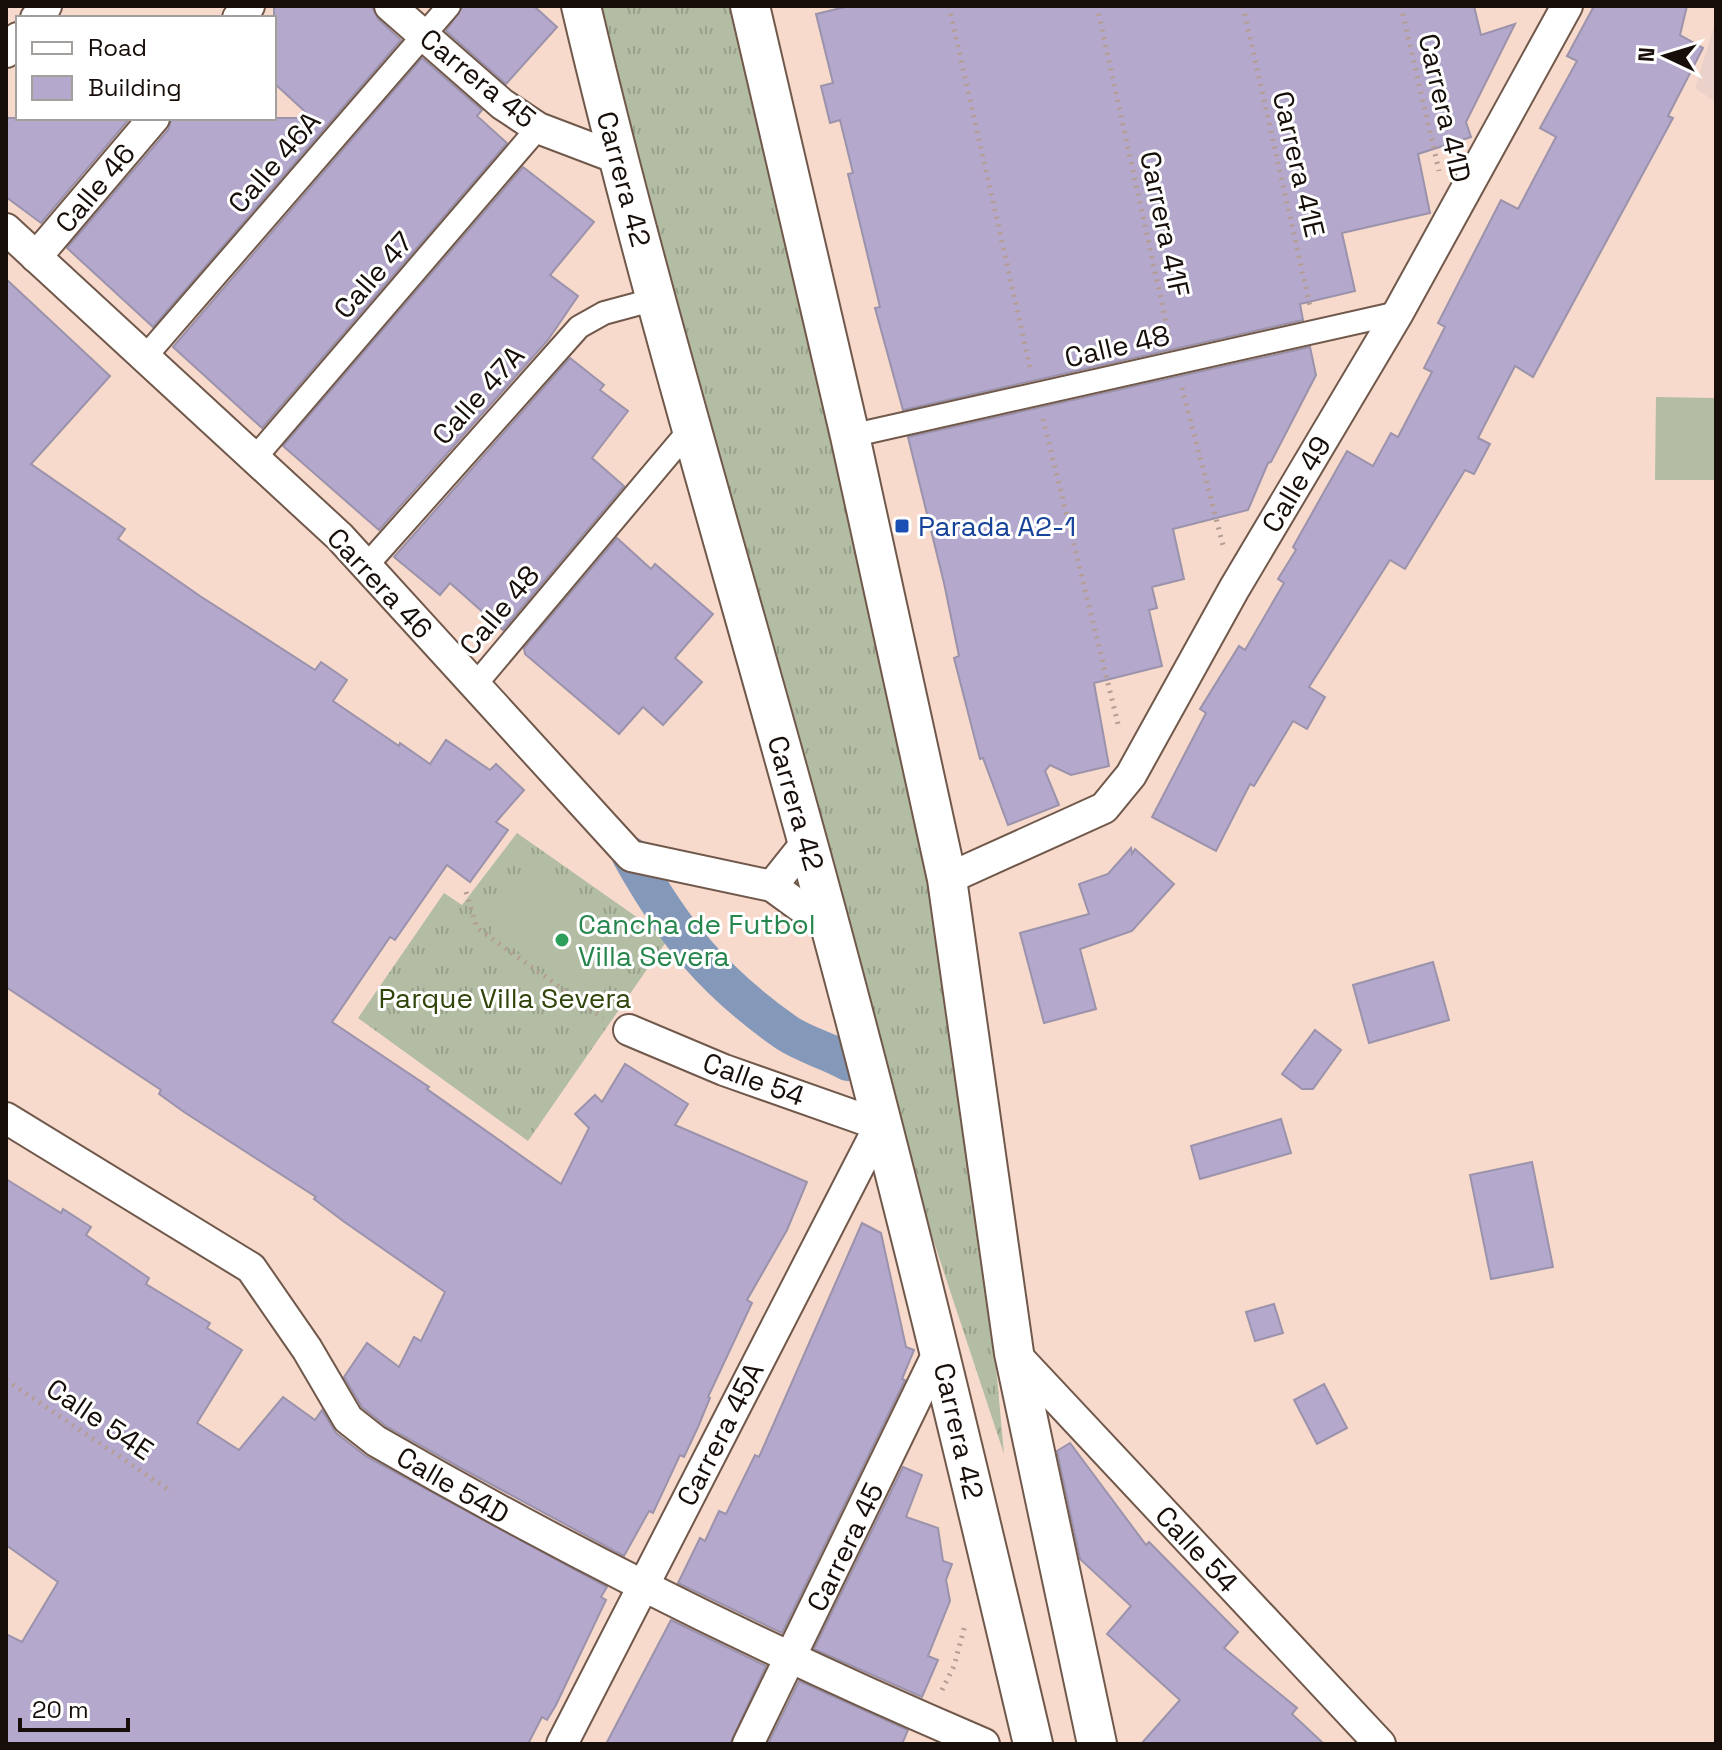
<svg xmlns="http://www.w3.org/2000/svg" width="1722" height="1750" font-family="'Space Grotesk',sans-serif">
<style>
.medical{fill:#ead1c9}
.grass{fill:url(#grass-tufts)}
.pitch{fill:#b2bda4}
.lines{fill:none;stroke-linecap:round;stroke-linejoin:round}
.canal{stroke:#8499ba;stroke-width:38}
.building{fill:#b4a8cd;stroke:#9b92ab;stroke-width:2}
.pedestrian-casing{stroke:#70584b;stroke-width:26}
.minor-casing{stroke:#70584b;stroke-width:34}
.tertiary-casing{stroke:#70584b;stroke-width:42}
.path{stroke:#b49d91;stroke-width:5;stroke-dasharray:2 6;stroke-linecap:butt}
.pedestrian{stroke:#fff;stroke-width:22}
.minor{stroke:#fff;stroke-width:30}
.tertiary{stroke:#fff;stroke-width:38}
.transit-dot{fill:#1a4fb4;stroke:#fff;stroke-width:3}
.leisure-dot{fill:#2e9e5b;stroke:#fff;stroke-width:3}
.labels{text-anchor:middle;stroke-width:6;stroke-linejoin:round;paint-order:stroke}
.street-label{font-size:28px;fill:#170e09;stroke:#fff}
.transit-label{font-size:28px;fill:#164399;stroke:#fff;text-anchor:start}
.leisure-label{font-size:28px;fill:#27864d;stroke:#fff;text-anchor:start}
.park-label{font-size:28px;fill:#31440a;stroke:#fff}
</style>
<defs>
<pattern id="grass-tufts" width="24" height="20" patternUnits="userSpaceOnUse" patternTransform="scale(2)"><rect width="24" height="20" fill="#b2bda4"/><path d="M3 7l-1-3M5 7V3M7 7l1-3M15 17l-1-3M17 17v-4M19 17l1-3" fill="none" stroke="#98a18c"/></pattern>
</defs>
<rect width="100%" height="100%" fill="#f7dacb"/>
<path class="medical" d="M1716 20V102L1695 88Z"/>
<g class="grass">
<path d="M591 6H749L850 436 974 1126 1004 1454 884 1091Z"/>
<path d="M517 833 668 939 528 1141 358 1018 444 893 462 905Z"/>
</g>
<g class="pitch">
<path d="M1656 397 1716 398V480H1655Z"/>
<path d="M529 876 633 947 595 1004 490 932Z"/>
</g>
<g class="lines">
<path class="canal" d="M631 856C674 933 714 982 787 1033 805 1045 829 1051 848 1062"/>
</g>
<g class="building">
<path d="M274 6H372L378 19 401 40 153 327 67 248 168 130 172 118H312L274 83Z"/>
<path d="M463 6H534L557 27 506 84 446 31Z"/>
<path d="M849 6H1474L1481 35 1515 24 1466 122 1471 137 1418 154 1430 213 1342 233 1355 291 1300 304 1303 320 903 410 875 308 880 307 848 174 853 173 840 120 830 123 821 86 833 83 816 14Z"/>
<path d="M1594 6H1687L1680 35 1703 48 1668 116 1673 118 1533 377 1515 366 1478 438 1490 444 1474 474 1465 470 1405 569 1390 560 1309 687 1325 697 1307 729 1293 721 1254 786 1250 784 1216 851 1152 817 1206 713 1200 709 1239 646 1245 650 1284 583 1278 579 1296 550 1293 547 1347 451 1373 466 1391 433 1398 437 1432 372 1424 368 1445 327 1438 323 1501 200 1518 209 1556 137 1540 128 1577 61 1567 56Z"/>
<path d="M422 58 482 110 477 116 507 143 262 428 173 347Z"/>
<path d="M6 118H130L41 223 6 197Z"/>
<path d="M523 167 594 222 550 275 578 296 548 340 379 530 283 446Z"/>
<path d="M6 279 110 376 31 464 125 529 118 539 200 596 315 670 321 662 347 680 333 701 399 746 400 743 430 764 446 740 490 770 496 764 524 790 496 822 508 830 470 882 447 865 395 940 390 937 332 1022 429 1087 427 1089 561 1184 589 1128 575 1114 595 1095 602 1102 625 1064 688 1104 675 1125 807 1182 787 1230 747 1300 752 1303 708 1397 710 1398 698 1427 684 1457 680 1455 653 1513 649 1511 624 1556 459 1467 386 1426 362 1407 344 1377 367 1343 399 1367 414 1337 421 1341 445 1292 343 1221 314 1199 316 1197 184 1112 159 1094 161 1090 6 987Z"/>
<path d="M1310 347 1316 375 1271 462 1268 463 1248 510 1173 529 1184 579 1152 587 1157 608 1149 610 1162 666 1094 683 1109 766 1071 775 1050 765 1045 771 1059 805 1008 825 983 758 980 759 954 658 959 656 944 583 908 437Z"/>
<path d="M570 358 604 385 600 390 628 411 592 458 624 486 503 630 450 583 440 595 394 557Z"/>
<path d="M617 538 651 569 655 564 713 614 675 658 702 682 663 725 643 707 619 734 525 654 524 648Z"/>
<path d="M1131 848 1132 854 1135 849 1174 884 1132 931 1080 949 1096 1009 1044 1023 1020 933 1089 914 1079 884 1108 874Z"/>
<path d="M1433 962 1449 1020 1369 1043 1353 985Z"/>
<path d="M1315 1030 1341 1050 1313 1089H1302L1282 1074Z"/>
<path d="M1281 1119 1291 1153 1200 1179 1191 1146Z"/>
<path d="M1532 1162 1553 1267 1491 1279 1470 1175Z"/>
<path d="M6 1179 61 1213 63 1209 91 1227 86 1235 149 1278 146 1284 210 1323 207 1328 242 1350 197 1423 239 1450 283 1397 315 1420 322 1410 336 1433 367 1457 607 1587 601 1597 606 1600 556 1705 547 1720 542 1717 528 1744H6V1634L22 1642 58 1582 6 1545Z"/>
<path d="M862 1223 881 1233 906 1347 914 1350 902 1379 905 1380 782 1633 678 1583 700 1538 705 1541 719 1511 726 1514 755 1455 759 1457Z"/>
<path d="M1274 1304 1283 1333 1255 1341 1246 1312Z"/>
<path d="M1324 1384 1347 1428 1317 1444 1294 1400Z"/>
<path d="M1070 1443 1146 1545 1149 1542 1238 1632 1224 1648 1297 1708 1292 1714 1324 1744H1141L1180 1700 1107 1634 1131 1606 1080 1559 1057 1451Z"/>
<path d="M903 1467 922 1475 906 1517 938 1528 943 1561 952 1564 946 1580 950 1601 928 1656 938 1660 922 1697 814 1649Z"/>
<path d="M671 1620 766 1666 730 1744H606Z"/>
<path d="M799 1681 908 1730 902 1744H768Z"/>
</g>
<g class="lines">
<defs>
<g id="pedestrian">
<path d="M145 357 449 6"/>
<path d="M850 436 1398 313"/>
<path d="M253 460 538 128"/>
<path d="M367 565 579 327 604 313 656 299"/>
<path d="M475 685 692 427"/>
</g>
<g id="minor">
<path d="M390 6 502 104 538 128 617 158"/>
<path d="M36 18 46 6"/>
<path d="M238 18 249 6"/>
<path d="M6 52 18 38"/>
<path d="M6 229 340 537 631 856 772 886 831 929"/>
<path d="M36 257 154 118"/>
<path d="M947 879 1104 808 1131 775 1234 589 1398 313 1567 6"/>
<path d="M772 886 807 842"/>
<path d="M6 1118 251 1268 307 1349 348 1419 376 1441C573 1555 775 1655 984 1744"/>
<path d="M1014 1353 1380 1744"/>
<path d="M562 1744 880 1125 724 1070 629 1030"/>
<path d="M748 1744 940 1349"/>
</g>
<g id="tertiary">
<path d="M581 6C654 316 749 621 831 929 904 1200 969 1472 1033 1744"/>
<path d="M750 6 850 436 947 879 1014 1353 1097 1744"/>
</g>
</defs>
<use href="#pedestrian" class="pedestrian-casing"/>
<use href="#minor" class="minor-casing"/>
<use href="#tertiary" class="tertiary-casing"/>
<g class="path">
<path d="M949 6 1030 367"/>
<path d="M1097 6 1169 336"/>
<path d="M1243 6 1310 306"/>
<path d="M1401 6 1439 171"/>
<path d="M1182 388 1223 545"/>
<path d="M1043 419 1119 728"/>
<path d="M466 892 477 928 603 1018"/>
<path d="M6 1380 172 1492"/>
<path d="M942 1690 954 1666 965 1625"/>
</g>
<use href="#pedestrian" class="pedestrian"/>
<use href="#minor" class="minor"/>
<use href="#tertiary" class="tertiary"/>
</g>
<rect class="transit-dot" x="894" y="518" width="16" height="16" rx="4"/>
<circle class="leisure-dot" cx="562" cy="940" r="8"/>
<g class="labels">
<g class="street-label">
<text transform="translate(478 78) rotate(39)" y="10">Carrera 45</text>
<text transform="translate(1445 108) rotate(77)" y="10">Carrera 41D</text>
<text transform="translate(274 162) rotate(-49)" y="10">Calle 46A</text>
<text transform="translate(1299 164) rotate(77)" y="10">Carrera 41E</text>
<text transform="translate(624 179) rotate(75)" y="10">Carrera 42</text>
<text transform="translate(95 188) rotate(-50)" y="10">Calle 46</text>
<text transform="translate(1165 224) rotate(78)" y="10">Carrera 41F</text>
<text transform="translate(373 275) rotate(-49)" y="10">Calle 47</text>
<text transform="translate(1117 346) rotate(-13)" y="10">Calle 48</text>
<text transform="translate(478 395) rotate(-48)" y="10">Calle 47A</text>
<text transform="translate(1296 484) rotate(-59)" y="10">Calle 49</text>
<text transform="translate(380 583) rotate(47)" y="10">Carrera 46</text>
<text transform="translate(499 610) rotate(-50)" y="10">Calle 48</text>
<text transform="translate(796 803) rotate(74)" y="10">Carrera 42</text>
<text transform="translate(754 1079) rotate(20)" y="10">Calle 54</text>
<text transform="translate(100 1419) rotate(34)" y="10">Calle 54E</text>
<text transform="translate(959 1431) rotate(77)" y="10">Carrera 42</text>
<text transform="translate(720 1434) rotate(-63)" y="10">Carrera 45A</text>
<text transform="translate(453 1485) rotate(30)" y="10">Calle 54D</text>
<text transform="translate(845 1547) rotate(-64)" y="10">Carrera 45</text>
<text transform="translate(1197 1549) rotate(47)" y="10">Calle 54</text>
</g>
<g class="transit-label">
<text x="918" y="536">Parada A2-1</text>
</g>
<g class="leisure-label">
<text x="578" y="934">Cancha de Futbol<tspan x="578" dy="32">Villa Severa</tspan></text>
</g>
<g class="park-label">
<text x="505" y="1008">Parque Villa Severa</text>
</g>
</g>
<rect width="1722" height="1750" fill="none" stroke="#170e09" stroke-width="16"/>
<rect x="16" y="16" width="260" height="104" fill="#ffffff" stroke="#a29f9d" stroke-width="2"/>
<rect x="32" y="42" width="40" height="12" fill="#ffffff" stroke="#a29f9d" stroke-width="2"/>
<text x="88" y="56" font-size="24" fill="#170e09">Road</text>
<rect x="32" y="76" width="40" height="24" fill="#b4a8cd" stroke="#a29f9d" stroke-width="2"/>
<text x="88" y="96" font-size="24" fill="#170e09">Building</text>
<g transform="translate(1666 56) rotate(274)" stroke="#ffffff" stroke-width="6" paint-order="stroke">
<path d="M0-6L14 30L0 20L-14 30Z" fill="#170e09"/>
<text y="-12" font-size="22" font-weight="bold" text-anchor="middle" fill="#170e09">N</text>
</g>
<path d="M20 1718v12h108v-12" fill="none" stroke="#170e09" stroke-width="4"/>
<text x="32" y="1718" font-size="24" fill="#170e09" stroke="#ffffff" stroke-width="6" paint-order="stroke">20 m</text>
</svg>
